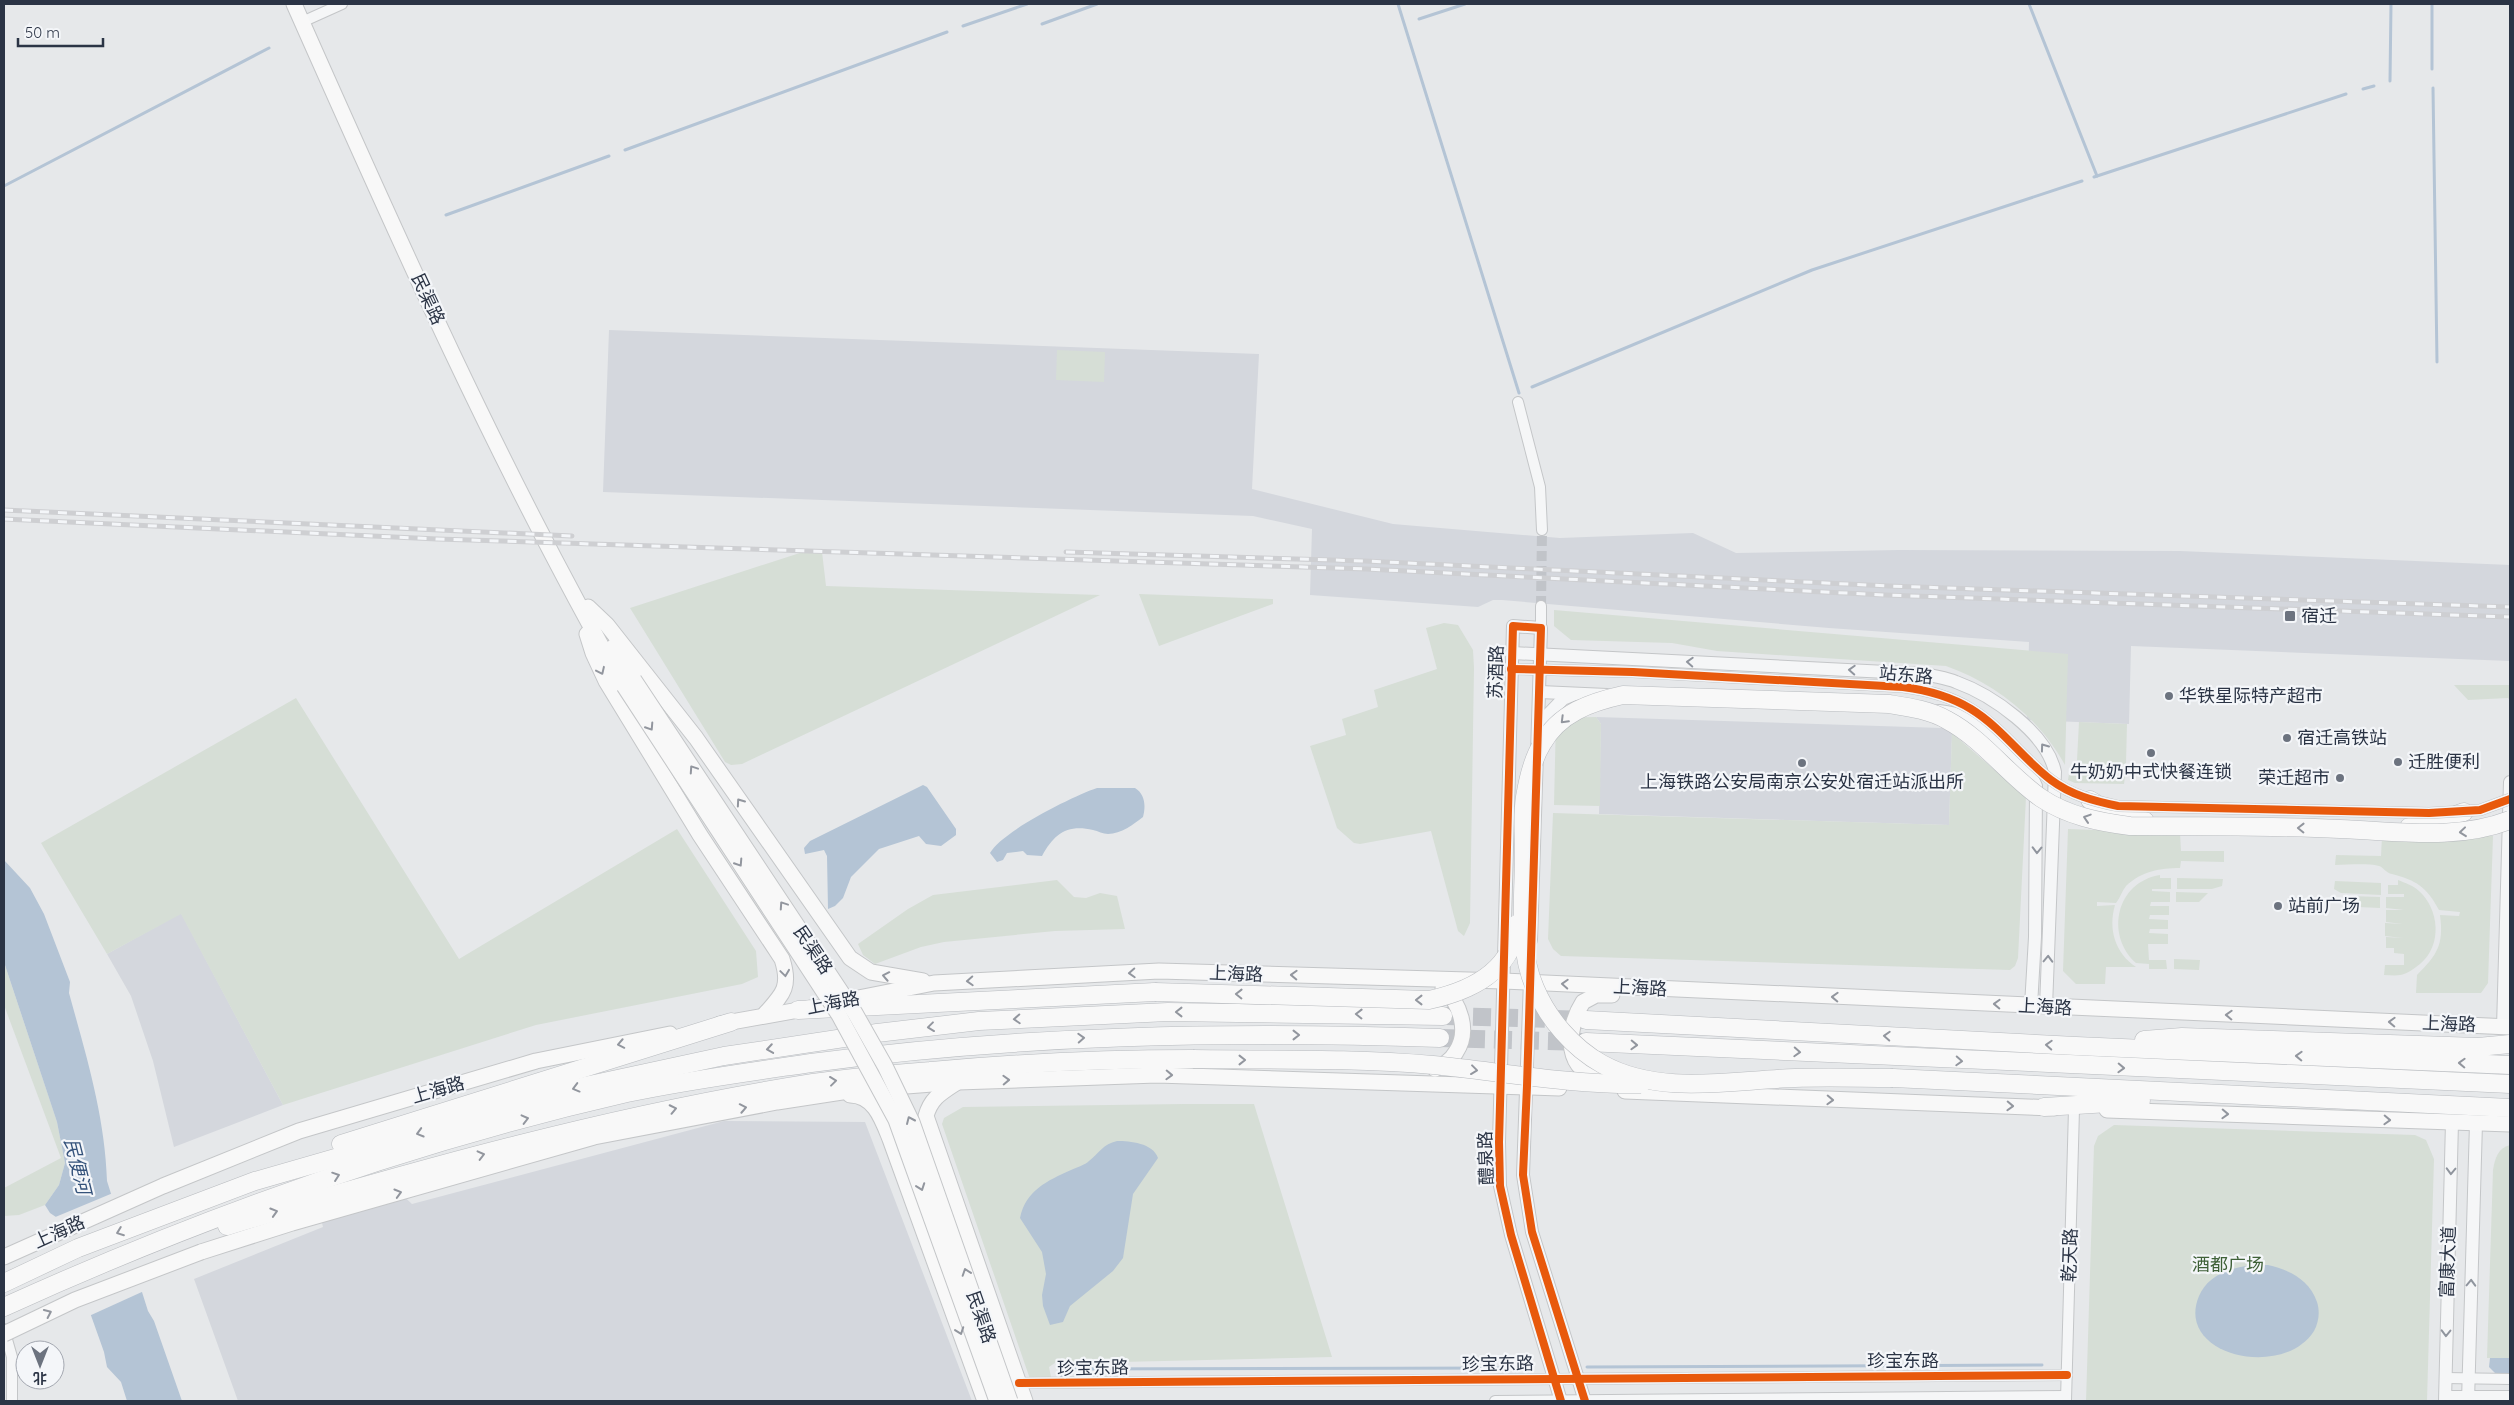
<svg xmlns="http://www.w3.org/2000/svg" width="2514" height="1405" font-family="Quicksand,'Noto Sans SC',sans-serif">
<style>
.built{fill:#d4d7dd}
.green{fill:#d6ded6}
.water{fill:#b4c4d5}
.pier{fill:#e6e8ea}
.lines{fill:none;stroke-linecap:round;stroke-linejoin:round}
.stream{stroke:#b4c4d5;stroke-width:3}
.minor-tunnel{stroke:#c1c4c9;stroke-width:10;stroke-dasharray:10 5;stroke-linecap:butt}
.trunk-tunnel{stroke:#c1c4c9;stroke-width:18;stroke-dasharray:18 9;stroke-linecap:butt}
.minor-casing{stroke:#c4c6c8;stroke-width:12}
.tertiary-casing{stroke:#c4c6c8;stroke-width:14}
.secondary-casing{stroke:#c4c6c8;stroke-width:17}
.trunk-casing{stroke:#b8bbbf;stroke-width:19}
.minor{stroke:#f5f6f7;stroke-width:10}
.tertiary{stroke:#f5f6f7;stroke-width:12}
.secondary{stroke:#f8f8f8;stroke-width:15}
.trunk{stroke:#f8f8f8;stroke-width:18}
.rail-casing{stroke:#cecfd2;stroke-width:5}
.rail{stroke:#f4f6f9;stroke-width:3;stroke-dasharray:9;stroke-linecap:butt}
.minor-bridge-casing{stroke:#c4c6c8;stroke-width:12;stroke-linecap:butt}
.secondary-bridge-casing{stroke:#c4c6c8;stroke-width:17;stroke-linecap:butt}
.trunk-bridge-casing{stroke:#b8bbbf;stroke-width:19;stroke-linecap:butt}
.minor-bridge{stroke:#f5f6f7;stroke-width:10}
.secondary-bridge{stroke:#f8f8f8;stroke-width:15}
.trunk-bridge{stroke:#f8f8f8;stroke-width:18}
.cycleway-casing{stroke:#f4f6f9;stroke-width:11}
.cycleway{stroke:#e8590c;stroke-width:8}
.oneway{stroke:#90959e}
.oneway2{stroke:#92969e}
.poi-dot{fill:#6c737f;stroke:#f4f6f9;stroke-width:2}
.labels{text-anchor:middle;stroke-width:4.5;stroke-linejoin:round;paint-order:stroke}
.street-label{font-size:18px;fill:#2b3445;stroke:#f4f6f9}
.poi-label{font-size:18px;fill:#2b3445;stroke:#f4f6f9;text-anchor:start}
.park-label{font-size:18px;fill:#3f6138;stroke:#f4f6f9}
.water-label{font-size:19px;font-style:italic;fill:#34527a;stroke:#f4f6f9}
</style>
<rect width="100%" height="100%" fill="#e6e8ea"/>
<g class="built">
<path d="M609 330 1259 354 1252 489 1393 524 1560 538 1693 533 1736 553 1899 550 2180 551 2510 565V661L2131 646 2129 724 2027 720 2029 642 1829 628 1502 600H1493L1478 607 1310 595 1312 529 1253 516 603 492Z"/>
<path d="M1596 717 1942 728 1952 733 1949 825 1599 814 1601 724Z"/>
<path d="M181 913 283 1105 174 1147 153 1061 131 996 107 954Z"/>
<path d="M724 1121 865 1122 972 1401H238L194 1279 323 1227 321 1219 397 1190 412 1204Z"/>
</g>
<g class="green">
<path d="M1057 350 1105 352 1104 382 1056 380Z"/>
<path d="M806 551 822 552 826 586 1100 595 742 764 731 765 725 762 630 608Z"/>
<path d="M1139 594 1273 599V604L1159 646Z"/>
<path d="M1554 610 2068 654 2065 765C2040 719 1995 683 1946 666L1717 651 1672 643 1571 640 1554 626Z"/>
<path d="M1444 623 1458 625 1473 650 1474 668 1470 923 1464 936 1458 931 1431 831 1360 844 1354 843 1337 828 1310 746 1346 735 1342 719 1378 707 1374 690 1437 669 1426 628Z"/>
<path d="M2454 685H2510V700L2508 698 2468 700Z"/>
<path d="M296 698 459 959 677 829 756 951 758 977 742 984 536 1025 283 1105 181 914 107 954 41 843Z"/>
<path d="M1596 717 1601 724 1600 806 1554 805 1556 718Z"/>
<path d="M2079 722 2127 724 2126 763 2122 765 2080 764 2077 760Z"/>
<path d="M1952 733 2026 797 2018 958 2015 966 2010 970 1561 956 1553 949 1548 939 1553 813 1949 825Z"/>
<path d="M2069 774 2119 775 2125 776 2124 784 2075 783 2068 780Z"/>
<path d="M2068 829 2180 833 2181 851H2224V862L2181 861 2180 868C2160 868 2142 871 2126 886 2122 891 2120 898 2116 903L2097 902V906L2115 905C2108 929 2115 953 2136 967H2106L2105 984H2076L2063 971Z"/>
<path d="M2382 836H2493L2488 983 2481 993H2416L2417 975C2437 955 2444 945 2440 915L2459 916 2460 912 2439 910C2426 886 2417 881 2392 874 2386 873 2383 867 2379 866 2366 863 2349 865 2335 865L2336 855 2381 856Z"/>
<path d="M2160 875V878H2171V889H2152V891L2170 892V902H2151L2150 906H2169V915H2150L2149 919 2168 920V929H2150L2149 933 2168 934V944H2148L2149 960H2166L2167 969H2149V964L2136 963C2105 935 2116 882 2160 875Z"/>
<path d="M2177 878 2223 879 2222 886 2212 889H2177Z"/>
<path d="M1057 880 1074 897 1086 898 1100 893 1117 896 1125 929 1055 931 944 942 921 947 875 964 863 955 858 944 908 909 933 895Z"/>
<path d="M2398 880C2405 883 2413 885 2419 891 2439 909 2443 945 2420 964 2415 968 2407 974 2400 975 2395 976 2389 975 2384 975L2385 965H2404V954L2394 953V948H2386V937L2403 938 2385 936V923L2403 924 2386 922V910H2404L2386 908V897H2404V894H2388V885H2398Z"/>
<path d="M2335 881 2381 883V895L2341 893 2334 889Z"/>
<path d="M2176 892 2208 893 2199 902H2176Z"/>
<path d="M2349 896 2380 897V908L2358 907Z"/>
<path d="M2174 959 2200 960 2199 970 2174 969Z"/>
<path d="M4 962 57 1122 65 1163 59 1185 45 1205 19 1215 4 1216V1188L61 1158 4 1005Z"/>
<path d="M1184 1104H1254L1332 1357 1077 1363 1062 1358 1049 1367 1051 1377 1030 1379 942 1124 944 1118 963 1107Z"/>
<path d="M2114 1125 2415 1135 2426 1140 2434 1159 2427 1401H2086L2094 1146 2098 1136Z"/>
<path d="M2510 1145V1358H2487L2493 1170C2495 1158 2498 1148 2510 1145Z"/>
</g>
<g class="water">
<path d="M923 785 927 787 956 829V835L941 846 926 844 919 836 879 849 851 877 843 898 835 906 828 909 827 856 824 850 805 854 804 848 810 841Z"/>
<path d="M1097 788H1135C1145 794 1146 806 1143 817 1134 824 1121 834 1108 834 1103 834 1098 831 1093 830 1067 824 1054 834 1042 856L1027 855 1023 851 1007 853 1003 860 997 862 990 853C1001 832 1073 796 1097 788Z"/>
<path d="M4 860 30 888 44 914 70 982 69 993C86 1055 105 1116 107 1181L148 1311 154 1321 182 1401H127L121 1382 107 1367 104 1352 56 1217 50 1213 45 1205 59 1185 65 1163 57 1122 4 962Z"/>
<path d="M1117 1141C1130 1141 1153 1143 1158 1158L1133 1194 1123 1258 1113 1271 1070 1306 1063 1322 1050 1325 1043 1306 1042 1295 1046 1274 1042 1252 1020 1218C1026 1190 1047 1181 1071 1170 1077 1167 1085 1165 1089 1161 1099 1153 1103 1144 1117 1141Z"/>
<path d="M2268 1265C2289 1270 2309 1279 2317 1302 2320 1311 2319 1322 2314 1331 2283 1380 2174 1356 2199 1296 2210 1270 2243 1264 2268 1265Z"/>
<path d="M2490 1358H2510V1373H2495L2489 1367Z"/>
</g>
<path class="pier" d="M113 1193 144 1291 89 1316 53 1218Z"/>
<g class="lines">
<g class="stream">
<path d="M1398 4 1519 393"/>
<path d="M2029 4 2097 176"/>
<path d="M2432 4V69"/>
<path d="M1419 19 1465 4"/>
<path d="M1042 24 1097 4"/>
<path d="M963 26 1027 4"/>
<path d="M2390 81 2391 4"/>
<path d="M2433 88 2437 362"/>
<path d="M2363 89 2374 86"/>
<path d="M625 150 947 32"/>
<path d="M2094 177 2346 94"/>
<path d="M4 186 269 48"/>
<path d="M446 215 609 156"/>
<path d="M1532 387 1812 270 2082 181"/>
<path d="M1587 1367 2042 1365"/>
<path d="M1062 1379V1369L1514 1368"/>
</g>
<path class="minor-tunnel" d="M1541 606 1542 530"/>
<g class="trunk-tunnel">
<path d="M1446 1016 1586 1020"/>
<path d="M1440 1038 1582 1042"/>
</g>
<defs>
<g id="minor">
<path d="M302 22 342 4"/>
<path d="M1518 402 1540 487 1542 530"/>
<path d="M1541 628V606"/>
<path d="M1511 669 1633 672"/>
<path d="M4 1329 12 1357V1401"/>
<path d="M2445 1378 2510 1379"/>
<path d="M1019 1383 2067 1375"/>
<path d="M2446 1396H2510"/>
<path d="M2066 1400 2074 1109"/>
<path d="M1495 1401 2066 1396"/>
</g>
<g id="tertiary">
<path d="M1512 653 1926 674C1936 677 1946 678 1956 682 1992 695 2047 733 2055 772L2046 1007"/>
<path d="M1540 692 1607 695"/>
<path d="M1939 711C1947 712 1958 714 1965 717 1988 727 2027 764 2036 786L2035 937 2031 1006"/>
<path d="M1539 724 1563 699 1575 694"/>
<path d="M1531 940 1541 628 1513 626 1499 1142 1500 1186 1511 1235 1561 1401"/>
<path d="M1530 980 1523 1175 1532 1232 1585 1401"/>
<path d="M2503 1027 2510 782"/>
<path d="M2445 1401 2452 1122"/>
<path d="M2468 1401 2476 1123"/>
</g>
<g id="secondary">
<path d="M294 4C396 234 499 467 624 686"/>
<path d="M588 607 607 625 696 738 850 958 871 972 923 981"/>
<path d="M587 634 593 653 606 681 700 835 782 959C791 987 783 994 765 1014"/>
<path d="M613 647 634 680"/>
<path d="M838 1002 934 983 1159 971 1503 981 2510 1027"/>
<path d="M720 1024 810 1008"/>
<path d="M1435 1069C1443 1065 1451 1061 1456 1052 1470 1031 1460 1003 1443 988"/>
<path d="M1605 1079C1564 1074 1565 1030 1583 1002L1596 995H1612"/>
<path d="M956 1083C941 1093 931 1098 926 1116L1025 1401"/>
<path d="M1625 1091 2054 1108"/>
<path d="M850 1095C874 1095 882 1119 890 1139L985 1401"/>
<path d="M2107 1110 2510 1124"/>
<path d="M201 1252 292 1223 594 1137 777 1102 855 1090 958 1082 1157 1075 1559 1088"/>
<path d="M4 1257 163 1186 299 1131 536 1061 670 1034"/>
</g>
<g id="trunk">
<path d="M2090 800C2108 811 2124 819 2145 821"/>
<path d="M2409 827 2425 826 2464 812"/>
<path d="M798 1010 1155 992"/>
<path d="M1586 1020 2076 1046 2510 1065"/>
<path d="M2144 1040 2182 1037 2478 1047 2510 1044"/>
<path d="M1586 1042 2510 1084"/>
<path d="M1893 1078 2510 1108"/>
<path d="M2044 1107 2141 1101"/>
<path d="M341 1144 731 1022"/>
<path d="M227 1226C419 1169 614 1114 813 1083 852 1077 892 1074 931 1071 1018 1063 1105 1059 1193 1059"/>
<path d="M4 1283 78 1248 255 1181 585 1086 724 1056 877 1033 979 1021 1168 1012 1443 1016"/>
<path d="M4 1307C204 1216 413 1142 627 1093 688 1080 749 1072 811 1063 1020 1035 1229 1031 1440 1038"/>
</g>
</defs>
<use href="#minor" class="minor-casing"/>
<use href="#tertiary" class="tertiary-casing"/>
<use href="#secondary" class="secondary-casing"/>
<use href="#trunk" class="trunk-casing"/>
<use href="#minor" class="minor"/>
<use href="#tertiary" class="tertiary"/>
<use href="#secondary" class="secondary"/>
<use href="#trunk" class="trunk"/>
<defs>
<g id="rail">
<path d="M4 510 572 536"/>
<path d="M4 519 437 539 1366 569 1885 595 2510 617"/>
<path d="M1066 552 1365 561 1889 586 2510 607"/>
</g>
</defs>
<use href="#rail" class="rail-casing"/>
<use href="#rail" class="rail"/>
<defs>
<path id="minor-bridge" d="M1633 672 1903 687C1926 690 1950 696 1971 709 2002 728 2023 759 2051 780 2071 795 2094 801 2118 806L2429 813 2480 810 2510 799"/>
<g id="secondary-bridge">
<path d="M634 680 855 1013 885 1066 912 1122 1010 1401"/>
<path d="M624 686 839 1015 896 1120 997 1401"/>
<path d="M4 1334 75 1300 201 1252"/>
</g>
<g id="trunk-bridge">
<path d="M1155 992 1429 1000C1470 991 1513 971 1517 924"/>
<path d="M1193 1059C1273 1060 1353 1058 1433 1065 1502 1072 1571 1085 1641 1084"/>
<path d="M1893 1078C1861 1078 1828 1077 1795 1078 1732 1080 1660 1096 1602 1064 1573 1048 1548 1019 1535 988 1517 947 1524 898 1524 854 1524 836 1522 816 1525 797 1528 779 1532 760 1542 744 1559 713 1591 702 1623 695L1889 704C1908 707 1930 710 1947 720 1983 739 2008 775 2041 798 2068 816 2099 822 2130 826 2200 826 2271 826 2340 829 2398 831 2455 841 2510 820"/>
</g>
</defs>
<use href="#minor-bridge" class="minor-bridge-casing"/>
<use href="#secondary-bridge" class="secondary-bridge-casing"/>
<use href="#trunk-bridge" class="trunk-bridge-casing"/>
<use href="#minor-bridge" class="minor-bridge"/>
<use href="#secondary-bridge" class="secondary-bridge"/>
<use href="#trunk-bridge" class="trunk-bridge"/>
<defs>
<g id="cycleway">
<path d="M1511 669 1633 672 1903 687C1926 690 1950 696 1971 709 2002 728 2023 759 2051 780 2071 795 2094 801 2118 806L2429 813 2480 810 2510 799"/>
<path d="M1019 1383 2067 1375"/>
<path d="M1561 1401 1511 1235 1500 1186 1499 1142 1513 626 1541 628 1527 1086 1523 1175 1532 1232 1585 1401"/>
</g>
</defs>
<use href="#cycleway" class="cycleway-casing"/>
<use href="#cycleway" class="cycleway"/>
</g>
<defs><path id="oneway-chevron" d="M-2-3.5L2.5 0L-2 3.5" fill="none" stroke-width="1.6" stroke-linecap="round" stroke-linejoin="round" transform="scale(1.25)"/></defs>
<g class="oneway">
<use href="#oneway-chevron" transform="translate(1690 662) rotate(-177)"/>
<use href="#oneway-chevron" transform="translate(1852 670) rotate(-177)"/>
<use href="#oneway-chevron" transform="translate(2044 747) rotate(-126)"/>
<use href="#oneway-chevron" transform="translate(2037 850) rotate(91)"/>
<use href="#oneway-chevron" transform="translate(2048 959) rotate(-88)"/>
<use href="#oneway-chevron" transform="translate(2451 1171) rotate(92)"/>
<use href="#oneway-chevron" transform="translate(2471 1283) rotate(-88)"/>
<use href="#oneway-chevron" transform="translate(2446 1333) rotate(91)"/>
</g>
<g class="oneway2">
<use href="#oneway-chevron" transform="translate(601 671) rotate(65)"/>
<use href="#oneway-chevron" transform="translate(1564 720) rotate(135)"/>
<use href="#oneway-chevron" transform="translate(650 727) rotate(57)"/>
<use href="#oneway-chevron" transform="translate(693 769) rotate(-124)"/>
<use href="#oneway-chevron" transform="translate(740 802) rotate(-125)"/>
<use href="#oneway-chevron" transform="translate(2087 818) rotate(-162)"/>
<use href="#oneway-chevron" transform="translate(2301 828) rotate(-179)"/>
<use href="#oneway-chevron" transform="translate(2463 832) rotate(174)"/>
<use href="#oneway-chevron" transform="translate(739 863) rotate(57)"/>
<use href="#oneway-chevron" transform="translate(783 905) rotate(-124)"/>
<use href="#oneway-chevron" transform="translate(785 973) rotate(82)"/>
<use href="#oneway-chevron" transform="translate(1132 973) rotate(177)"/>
<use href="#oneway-chevron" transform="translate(1294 975) rotate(-178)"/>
<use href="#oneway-chevron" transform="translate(886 976) rotate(-169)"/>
<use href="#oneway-chevron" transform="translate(970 981) rotate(177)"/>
<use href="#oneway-chevron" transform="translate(1565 984) rotate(-177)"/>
<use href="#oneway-chevron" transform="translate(1239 994) rotate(-179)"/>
<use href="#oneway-chevron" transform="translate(1835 997) rotate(-178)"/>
<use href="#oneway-chevron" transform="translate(1419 1000) rotate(180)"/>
<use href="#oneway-chevron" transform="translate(1997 1004) rotate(-178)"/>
<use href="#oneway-chevron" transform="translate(1179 1012) rotate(-180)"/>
<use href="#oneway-chevron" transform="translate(1359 1014) rotate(-179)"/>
<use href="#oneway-chevron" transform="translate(2229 1015) rotate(-178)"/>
<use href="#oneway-chevron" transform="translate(1017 1019) rotate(177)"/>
<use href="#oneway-chevron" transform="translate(2392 1022) rotate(-178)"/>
<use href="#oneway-chevron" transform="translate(931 1027) rotate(173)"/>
<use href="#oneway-chevron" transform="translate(1296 1035)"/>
<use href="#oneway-chevron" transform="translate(1887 1036) rotate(-177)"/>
<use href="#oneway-chevron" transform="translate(1081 1038) rotate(-3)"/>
<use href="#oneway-chevron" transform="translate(621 1044) rotate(169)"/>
<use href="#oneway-chevron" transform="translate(1634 1045) rotate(2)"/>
<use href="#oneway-chevron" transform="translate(2049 1045) rotate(-177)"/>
<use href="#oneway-chevron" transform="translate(770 1049) rotate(171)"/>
<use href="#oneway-chevron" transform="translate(1797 1052) rotate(3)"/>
<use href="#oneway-chevron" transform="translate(2299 1056) rotate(-178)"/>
<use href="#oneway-chevron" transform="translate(1242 1060)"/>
<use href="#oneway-chevron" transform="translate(1959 1061) rotate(3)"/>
<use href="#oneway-chevron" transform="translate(2462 1063) rotate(-178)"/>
<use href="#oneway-chevron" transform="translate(2121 1068) rotate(2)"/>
<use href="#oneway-chevron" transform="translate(1474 1070) rotate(7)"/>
<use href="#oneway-chevron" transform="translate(1169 1075) rotate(2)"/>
<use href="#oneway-chevron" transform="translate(1006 1080) rotate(-2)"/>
<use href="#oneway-chevron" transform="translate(833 1081) rotate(-7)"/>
<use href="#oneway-chevron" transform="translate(576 1088) rotate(165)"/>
<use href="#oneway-chevron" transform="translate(1830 1100) rotate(2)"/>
<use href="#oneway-chevron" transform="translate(2010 1106) rotate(2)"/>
<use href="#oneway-chevron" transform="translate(743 1108) rotate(-11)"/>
<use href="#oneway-chevron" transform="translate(673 1109) rotate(-12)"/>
<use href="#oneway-chevron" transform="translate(2225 1114) rotate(2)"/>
<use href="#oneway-chevron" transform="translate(525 1119) rotate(-14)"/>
<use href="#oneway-chevron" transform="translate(910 1120) rotate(-114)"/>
<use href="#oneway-chevron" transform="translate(2387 1120) rotate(2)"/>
<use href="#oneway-chevron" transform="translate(420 1133) rotate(164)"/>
<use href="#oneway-chevron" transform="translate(481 1155) rotate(-14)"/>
<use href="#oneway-chevron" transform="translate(336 1176) rotate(-19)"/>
<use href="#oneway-chevron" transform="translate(921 1187) rotate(70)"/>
<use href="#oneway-chevron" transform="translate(398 1193) rotate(-16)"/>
<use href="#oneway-chevron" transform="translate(274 1212) rotate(-17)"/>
<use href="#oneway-chevron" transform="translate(120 1232) rotate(159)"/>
<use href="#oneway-chevron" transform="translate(966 1272) rotate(-109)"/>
<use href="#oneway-chevron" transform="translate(48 1313) rotate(-25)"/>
<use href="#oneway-chevron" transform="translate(960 1331) rotate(70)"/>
</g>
<g class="poi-dot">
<rect x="2284" y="610" width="12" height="12" rx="2.5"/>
<circle cx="2169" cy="696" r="5"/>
<circle cx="2287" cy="738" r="5"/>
<circle cx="2151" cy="753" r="5"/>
<circle cx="2398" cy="762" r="5"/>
<circle cx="1802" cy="763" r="5"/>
<circle cx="2340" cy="778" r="5"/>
<circle cx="2278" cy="906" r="5"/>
</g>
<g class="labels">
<g class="street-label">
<text transform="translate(428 299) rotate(65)" y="6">民渠路</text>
<text transform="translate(1496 672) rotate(-88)" y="6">苏酒路</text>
<text transform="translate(1906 675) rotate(5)" y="6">站东路</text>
<text transform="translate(813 950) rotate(56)" y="6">民渠路</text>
<text transform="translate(1236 974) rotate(2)" y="6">上海路</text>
<text transform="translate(1640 988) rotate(3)" y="6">上海路</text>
<text transform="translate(833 1003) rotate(-11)" y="6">上海路</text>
<text transform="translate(2045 1007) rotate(3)" y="6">上海路</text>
<text transform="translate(2449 1024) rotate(2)" y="6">上海路</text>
<text transform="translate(438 1090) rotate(-16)" y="6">上海路</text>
<text transform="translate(1486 1158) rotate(-92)" y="6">醴泉路</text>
<text transform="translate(59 1232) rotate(-24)" y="6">上海路</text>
<text transform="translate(2070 1255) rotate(-88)" y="6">乾天路</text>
<text transform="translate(2448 1262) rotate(-88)" y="6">富康大道</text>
<text transform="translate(981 1317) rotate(71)" y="6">民渠路</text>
<text x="1903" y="1367">珍宝东路</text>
<text transform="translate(1498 1364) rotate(-1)" y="6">珍宝东路</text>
<text transform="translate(1093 1368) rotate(-1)" y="6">珍宝东路</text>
</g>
<g class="poi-label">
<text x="2301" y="622">宿迁</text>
<text x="2179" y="702">华铁星际特产超市</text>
<text x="2297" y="744">宿迁高铁站</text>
<text x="2408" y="768">迁胜便利</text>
<text x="2151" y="778" text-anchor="middle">牛奶奶中式快餐连锁</text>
<text x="2330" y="784" text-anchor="end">荣迁超市</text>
<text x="1802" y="788" text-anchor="middle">上海铁路公安局南京公安处宿迁站派出所</text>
<text x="2288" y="912">站前广场</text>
</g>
<g class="park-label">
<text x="2228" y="1271">酒都广场</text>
</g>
<g class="water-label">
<text transform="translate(78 1166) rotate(76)" y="7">民便河</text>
</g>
</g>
<rect width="2514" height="1405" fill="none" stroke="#2b3445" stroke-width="10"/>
<g transform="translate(40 1365) rotate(180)"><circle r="24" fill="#f4f6f9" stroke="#a4a8b1"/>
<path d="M0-4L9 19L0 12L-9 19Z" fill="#6c737f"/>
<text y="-8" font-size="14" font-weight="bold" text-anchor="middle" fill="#2b3445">北</text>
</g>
<path d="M18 38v8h85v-8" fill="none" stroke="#2b3445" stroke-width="2.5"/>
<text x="25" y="38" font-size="15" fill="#2b3445" stroke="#f4f6f9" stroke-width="4" paint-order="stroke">50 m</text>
</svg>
